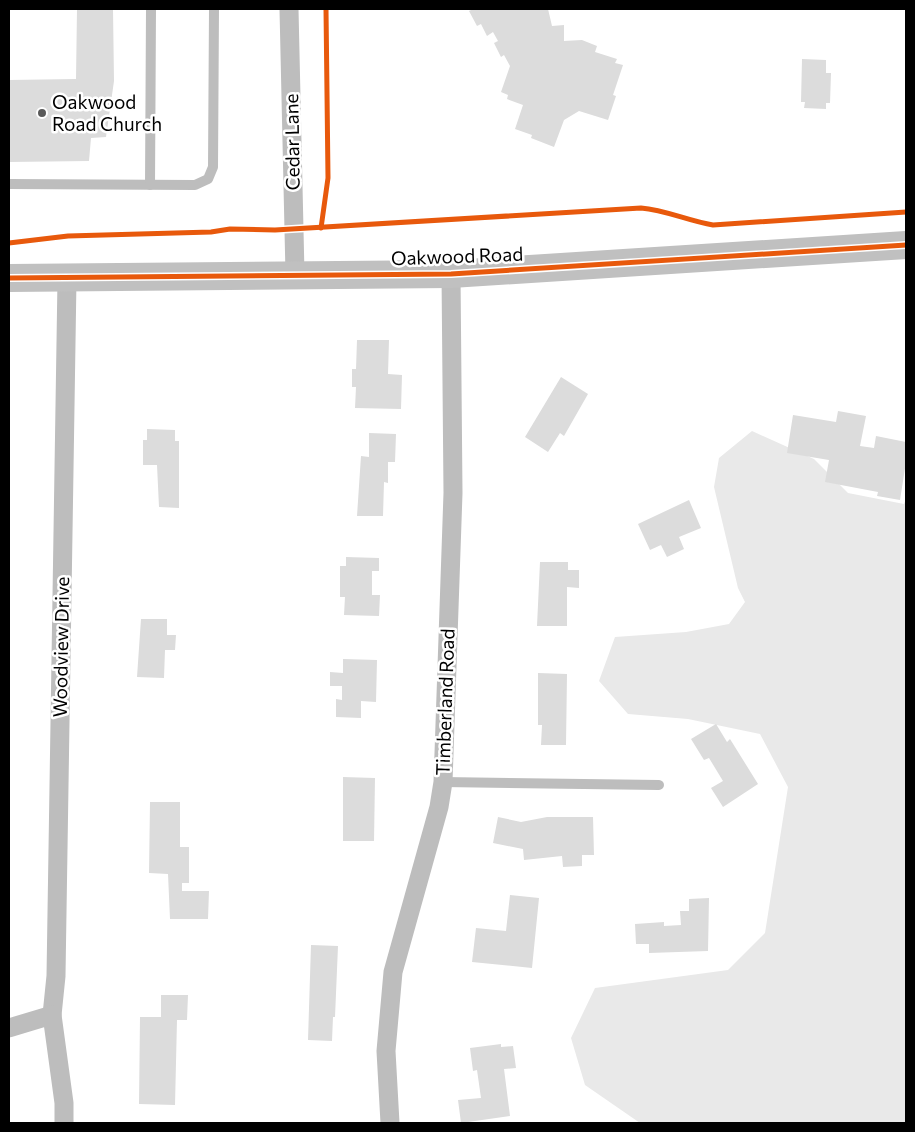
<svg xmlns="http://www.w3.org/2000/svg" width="915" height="1132" font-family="Commissioner,sans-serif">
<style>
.green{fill:#e9e9e9}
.building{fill:#dcdcdc}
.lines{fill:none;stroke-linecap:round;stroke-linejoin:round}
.lane{stroke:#bdbdbd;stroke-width:10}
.street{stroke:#bdbdbd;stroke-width:19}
.secondary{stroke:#c0c0c0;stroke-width:28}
.cycleway-casing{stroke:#fff;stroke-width:8}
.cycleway{stroke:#e8590c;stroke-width:5}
.poi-dot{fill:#595959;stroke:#fff;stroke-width:2}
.labels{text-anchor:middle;stroke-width:5;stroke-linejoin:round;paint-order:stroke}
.poi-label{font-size:19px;fill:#000;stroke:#fff;text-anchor:start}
.street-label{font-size:19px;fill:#000;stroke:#fff}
</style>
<rect width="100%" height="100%" fill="#fff"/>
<path class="green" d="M752 431 814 459 848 493 904 504 906 499V1123H640L585 1085 571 1038 595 988 728 970 765 933 788 787 760 734 688 719 628 714 599 681 615 637 686 632 729 624 745 602 738 588 714 487 719 458Z"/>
<g class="building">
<path d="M77 9H113L114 81 106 137 91 138 89 161 9 162V80L76 79Z"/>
<path d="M473 9H548L552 26 564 25V41L582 40 597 46 595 52 617 59 615 63 623 65 613 95 616 96 608 120 579 111 564 120 554 147 531 138 532 135 515 129 523 105 507 99 508 95 501 92 510 66 504 55 501 57 494 43 498 41 493 32 487 36 481 24 477 26 469 11Z"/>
<path d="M802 59 826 60V73H831L830 103H826V109L804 108 805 102H801Z"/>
<path d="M357 340H389L388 374 402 375 401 409 355 408 356 387H352V369H356Z"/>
<path d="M561 377 588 394 564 436 560 433 548 452 525 437Z"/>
<path d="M838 411 866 416 860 446 874 448 876 436 906 442V462L900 500 877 496 878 492 825 482 829 460 787 453 793 415 836 422Z"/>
<path d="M147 429 175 430V441H179V508L159 507 157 465H143V440H147Z"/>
<path d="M369 433 396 434 395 462H388V483L384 482 383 516H357L361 456 369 457Z"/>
<path d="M689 500 701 528 679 537 684 549 667 557 661 545 650 550 638 524Z"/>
<path d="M346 557 379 558V571H372V595H380L379 616 344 615 345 597H340V566H346Z"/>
<path d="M540 562H568V570H579V588L567 587V626H537Z"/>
<path d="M141 619H167V635H176L175 650H165L164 678 137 677Z"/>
<path d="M343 659 377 660 376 702 361 701V718L336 717V699L342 700V686H330V672L343 673Z"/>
<path d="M538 673 567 674 566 745H541L542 725H538Z"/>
<path d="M716 724 727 742 730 739 758 784 723 807 711 788 723 781 709 758 704 760 691 739Z"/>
<path d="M343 777 375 778 374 841H343Z"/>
<path d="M150 802H180V847H189V883H182V891H209L208 919H170L168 874 149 873Z"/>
<path d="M498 817 521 822 547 817H593L594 855H582V866L563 867 562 856 524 860 523 849 493 843Z"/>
<path d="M510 895 539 898 532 968 472 962 476 928 506 931Z"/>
<path d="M709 898 708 951 649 953V944H636L635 924 664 922V926L681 925 680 911H689V899Z"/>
<path d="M311 945 338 946 335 1017H333L332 1041 308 1040Z"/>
<path d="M161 995H188L187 1020H177L175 1105 139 1104 140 1017H161Z"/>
<path d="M501 1044V1047L513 1046 516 1068 504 1069 510 1116 461 1123 458 1100 481 1098 477 1070 473 1071 470 1048Z"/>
</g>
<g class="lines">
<g class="lane">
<path d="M9 184 195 185 208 179 213 167 214 9"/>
<path d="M150 185 151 9"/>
<path d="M443 782 659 785"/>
</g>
<g class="street">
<path d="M289 9 295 274"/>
<path d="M52 1015 56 976 67 279"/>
<path d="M9 1028 52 1015 64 1103V1123"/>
<path d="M390 1123 386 1051 393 972 439 807 443 782 453 493 451 274"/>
</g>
<path class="secondary" d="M9 278 451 274 906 245"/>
<defs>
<g id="cycleway">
<path d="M321 228 328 178 326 9"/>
<path d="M9 243 68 236 211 232 230 229 275 230 641 208C666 210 688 221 713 225L906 212"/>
<path d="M9 278 451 274 906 245"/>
</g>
</defs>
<use href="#cycleway" class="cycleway-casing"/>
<use href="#cycleway" class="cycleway"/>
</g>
<circle class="poi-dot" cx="42" cy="113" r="5"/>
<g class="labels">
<g class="poi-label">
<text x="52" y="109">Oakwood<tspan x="52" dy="22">Road Church</tspan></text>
</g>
<g class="street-label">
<text transform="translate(292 142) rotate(-91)" y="7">Cedar Lane</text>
<text transform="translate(457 256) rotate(-2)" y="7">Oakwood Road</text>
<text transform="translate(61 647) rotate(-89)" y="7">Woodview Drive</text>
<text transform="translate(445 702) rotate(-88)" y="7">Timberland Road</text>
</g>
</g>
<rect width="915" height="1132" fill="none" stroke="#000000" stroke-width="20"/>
</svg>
